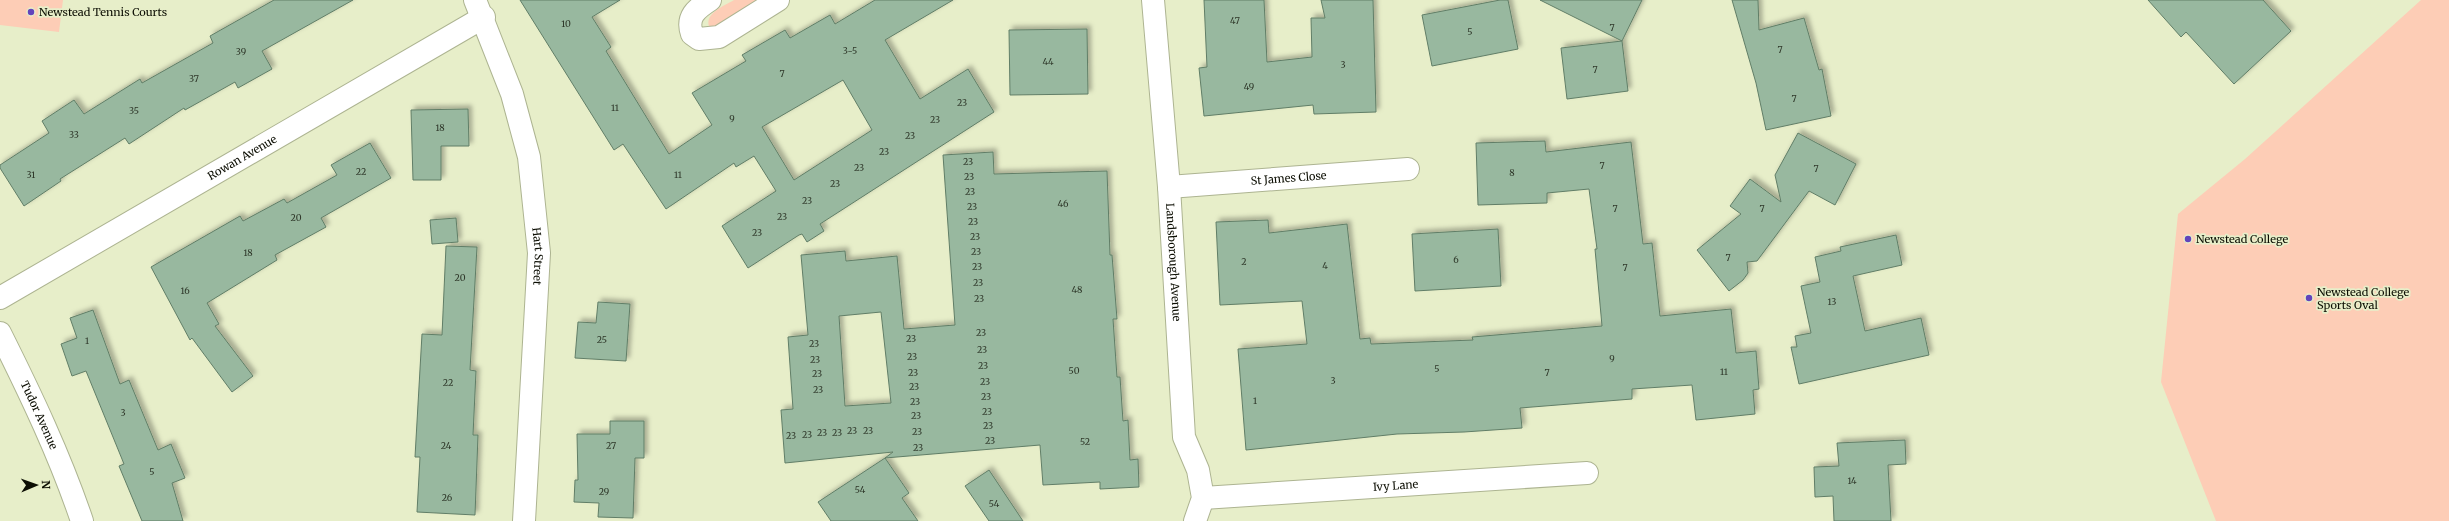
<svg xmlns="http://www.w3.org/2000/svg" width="2449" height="521" font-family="Merriweather,serif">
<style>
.green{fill:#fdcdb6}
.building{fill:#98b89f;stroke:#617e67;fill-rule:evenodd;filter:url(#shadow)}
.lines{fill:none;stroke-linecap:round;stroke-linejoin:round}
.minor-casing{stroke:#adb491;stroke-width:24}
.minor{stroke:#fff;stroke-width:22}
.poi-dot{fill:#6144bc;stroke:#e7eec9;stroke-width:1.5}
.labels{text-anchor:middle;stroke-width:3.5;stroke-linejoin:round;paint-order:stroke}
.number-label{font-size:9px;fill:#2f382a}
.poi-label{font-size:11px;fill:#0c0e03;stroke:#e7eec9;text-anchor:start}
.street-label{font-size:11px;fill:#0c0e03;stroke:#e7eec9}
</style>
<defs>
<filter id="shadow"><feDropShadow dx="3.5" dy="-3.5" stdDeviation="2" flood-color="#0004"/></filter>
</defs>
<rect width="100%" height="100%" fill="#e7eec9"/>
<g class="green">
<path d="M0 0H63L59 32 0 25Z"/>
<path d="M734 0H763L712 28 709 26C705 13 724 6 734 0Z"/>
<path d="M2421 0H2449V521H2216L2161 382 2178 214 2245 159Z"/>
</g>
<g class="building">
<path d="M274 0H353L262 51 272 69 238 88 235 82 185 110 184 108 129 144 125 138 60 179 61 181 24 206 0 168V165L49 133 42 121 74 100 84 114 140 79 142 83 213 43 210 36Z"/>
<path d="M520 0H620L592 17 611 47 606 51 669 154 712 125 692 93 746 61 742 55 785 30 790 38 830 15 835 24 875 0H953L885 40 920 99 968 69 994 112 820 224 824 231 807 242 802 234 799 235 748 268 722 226 776 191 754 156 736 167 734 163 666 209 623 144 614 150ZM843 80 872 130 794 180 762 127Z"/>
<path d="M1204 0H1264L1267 62 1312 57 1311 18H1325L1321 0H1373L1376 112 1314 114 1313 105 1204 116 1199 68 1207 67Z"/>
<path d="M1500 0H1508L1518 49 1432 66 1422 15Z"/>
<path d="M1540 0H1642L1622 41Z"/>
<path d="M1732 0H1758L1759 30 1804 18 1819 70 1822 69 1831 116 1766 130 1756 83Z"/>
<path d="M2148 0H2263L2291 31 2234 84 2186 32 2181 37Z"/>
<path d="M1087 29 1088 94 1010 95 1009 30Z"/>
<path d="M1622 41 1628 91 1567 99 1561 48Z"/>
<path d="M468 109 469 146H441V180H413L411 110Z"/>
<path d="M1798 133 1856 164 1835 205 1809 191 1757 261 1747 262 1748 273 1743 280 1729 291 1697 250 1741 214 1730 206 1750 179 1781 202 1775 175Z"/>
<path d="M1545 141 1546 152 1631 142 1643 244 1652 243 1660 316 1731 309 1736 353 1756 351 1759 389 1753 390 1755 414 1696 420 1692 385 1632 389V399L1520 408 1522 428 1464 432 1397 434 1246 450 1238 349 1307 344 1302 301 1220 305 1216 222 1268 220 1269 233 1347 224 1360 339 1370 338 1371 344 1473 340 1472 337 1602 326 1595 249H1597L1589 189 1547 193V203L1478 205 1476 143Z"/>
<path d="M370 143 391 178 321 218 326 227 275 255 277 260 207 303 219 324 215 326 253 376 232 392 192 338 190 340 151 267 240 216 243 221 284 199 287 203 337 175 331 165Z"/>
<path d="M993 152 994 174 1107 171 1110 255H1112L1117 319H1113L1117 377H1120L1123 421 1128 420 1130 460 1138 459 1139 487 1100 489V482L1043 485 1040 445 885 458 893 452 785 463 781 410 793 409 788 337 808 335 801 255 845 251 846 261 897 256 904 329 955 325 943 155ZM881 312 891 403 845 406 839 316Z"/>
<path d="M456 218 458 242 432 244 430 220Z"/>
<path d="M1498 229 1501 286 1415 291 1412 234Z"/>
<path d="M1896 235 1902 265 1853 276 1865 331 1921 318 1929 355 1799 384 1791 347H1797L1795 336 1811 333 1801 286 1820 282 1815 257 1841 251 1840 247Z"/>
<path d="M446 246 477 247 470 370 476 371 473 435H478L475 515 417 512 420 457H415L422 334 442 335Z"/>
<path d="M598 302 630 304 626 361 575 358 578 322 596 323Z"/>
<path d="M93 310 120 384 129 380 158 450 171 444 185 478 172 483 183 521H142L119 466 124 464 86 371 72 376 61 344 77 338 70 318Z"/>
<path d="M610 421H644V458H635L633 518 598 517 599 503 574 502 575 480H578L577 434H610Z"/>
<path d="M1905 440 1906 464 1888 465 1891 521H1834L1833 496 1815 497 1814 467 1839 466 1837 443Z"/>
<path d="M885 458 909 493 902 498 918 521H831L818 502Z"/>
<path d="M989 470 1023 521H989L965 486Z"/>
</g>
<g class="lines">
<defs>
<g id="minor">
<path id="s1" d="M475 0 512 94 529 157 539 253 524 521"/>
<path d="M710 0C696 9 686 17 692 34L699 39 719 37 778 0"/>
<path id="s2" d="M1153 0 1169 187 1184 437 1198 470 1203 498 1195 521"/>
<path id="s3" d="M1169 187 1408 169"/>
<path id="s4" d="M0 298 484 17"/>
<path id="s5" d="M0 333C31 395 60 456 82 521"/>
<path id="s6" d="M1203 498 1587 473"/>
</g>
</defs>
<use href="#minor" class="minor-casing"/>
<use href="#minor" class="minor"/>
</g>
<g class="poi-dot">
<circle cx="31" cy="12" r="4"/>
<circle cx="2188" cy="239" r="4"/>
<circle cx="2309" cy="298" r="4"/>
</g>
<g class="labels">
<g class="number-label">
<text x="1235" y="24">47</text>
<text x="566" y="27">10</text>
<text x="1612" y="31">7</text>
<text x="1470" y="35">5</text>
<text x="1780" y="53">7</text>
<text x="850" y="54">3-5</text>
<text x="241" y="55">39</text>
<text x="1048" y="65">44</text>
<text x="1343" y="68">3</text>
<text x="1595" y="73">7</text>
<text x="782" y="77">7</text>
<text x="194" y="82">37</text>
<text x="1249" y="90">49</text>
<text x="1794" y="102">7</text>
<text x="962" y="106">23</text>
<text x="615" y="111">11</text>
<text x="134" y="114">35</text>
<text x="732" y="122">9</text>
<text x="935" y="123">23</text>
<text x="440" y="131">18</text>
<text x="74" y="138">33</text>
<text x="910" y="139">23</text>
<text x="884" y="155">23</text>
<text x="968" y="165">23</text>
<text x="1602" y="169">7</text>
<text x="859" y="171">23</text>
<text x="1816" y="172">7</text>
<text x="361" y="175">22</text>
<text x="1512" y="176">8</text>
<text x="31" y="178">31</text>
<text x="678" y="178">11</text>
<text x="969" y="180">23</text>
<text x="835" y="187">23</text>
<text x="970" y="195">23</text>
<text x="807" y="204">23</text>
<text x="1063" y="207">46</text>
<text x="972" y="210">23</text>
<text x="1615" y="212">7</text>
<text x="1762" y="212">7</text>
<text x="782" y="220">23</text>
<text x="296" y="221">20</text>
<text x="973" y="225">23</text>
<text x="757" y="236">23</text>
<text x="975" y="240">23</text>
<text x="976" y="255">23</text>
<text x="248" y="256">18</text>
<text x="1728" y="261">7</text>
<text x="1456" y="263">6</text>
<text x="1244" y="265">2</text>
<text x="1325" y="269">4</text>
<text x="977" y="270">23</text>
<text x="1625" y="271">7</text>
<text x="460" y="281">20</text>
<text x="978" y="286">23</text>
<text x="1077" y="293">48</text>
<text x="185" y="294">16</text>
<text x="979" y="302">23</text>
<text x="1832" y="305">13</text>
<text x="981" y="336">23</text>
<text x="911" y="342">23</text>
<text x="602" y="343">25</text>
<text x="87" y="344">1</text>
<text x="814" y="347">23</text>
<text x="982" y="353">23</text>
<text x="912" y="360">23</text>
<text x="1612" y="362">9</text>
<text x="815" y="363">23</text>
<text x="983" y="369">23</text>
<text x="1437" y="372">5</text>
<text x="1074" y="374">50</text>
<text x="1724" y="375">11</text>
<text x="913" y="376">23</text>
<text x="1547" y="376">7</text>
<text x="817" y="377">23</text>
<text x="1333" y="384">3</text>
<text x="985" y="385">23</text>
<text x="448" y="386">22</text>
<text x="914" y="390">23</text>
<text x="818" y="393">23</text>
<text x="986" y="400">23</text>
<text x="1255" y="404">1</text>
<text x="915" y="405">23</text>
<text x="987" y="415">23</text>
<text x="123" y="416">3</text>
<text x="916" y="419">23</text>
<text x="988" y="429">23</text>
<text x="852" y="434">23</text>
<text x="868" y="434">23</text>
<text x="917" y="435">23</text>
<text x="822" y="436">23</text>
<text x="837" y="436">23</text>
<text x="807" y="438">23</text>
<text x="791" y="439">23</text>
<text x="990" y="444">23</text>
<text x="1085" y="445">52</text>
<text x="446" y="449">24</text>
<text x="611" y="449">27</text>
<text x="918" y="451">23</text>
<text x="152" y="475">5</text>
<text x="1852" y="484">14</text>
<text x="860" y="493">54</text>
<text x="604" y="495">29</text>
<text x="447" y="501">26</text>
<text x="994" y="507">54</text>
</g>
<g class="poi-label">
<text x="39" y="16">Newstead Tennis Courts</text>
<text x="2196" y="243">Newstead College</text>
<text x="2317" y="296">Newstead College<tspan x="2317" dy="13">Sports Oval</tspan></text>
</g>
<g class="street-label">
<text dy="4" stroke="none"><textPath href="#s4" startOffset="280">Rowan Avenue</textPath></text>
<text dy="4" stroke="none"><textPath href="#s3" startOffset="120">St James Close</textPath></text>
<text dy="4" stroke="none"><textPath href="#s1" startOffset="266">Hart Street</textPath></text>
<text dy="4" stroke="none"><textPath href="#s2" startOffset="263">Landsborough Avenue</textPath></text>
<text dy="4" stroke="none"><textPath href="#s5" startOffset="91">Tudor Avenue</textPath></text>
<text dy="4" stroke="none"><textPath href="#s6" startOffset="193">Ivy Lane</textPath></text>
</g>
</g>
<g transform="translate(36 485) rotate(88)" stroke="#e7eec9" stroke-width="3" paint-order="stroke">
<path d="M0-3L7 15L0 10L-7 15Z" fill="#0c0e03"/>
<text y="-6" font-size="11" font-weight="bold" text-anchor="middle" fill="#0c0e03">N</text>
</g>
</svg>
